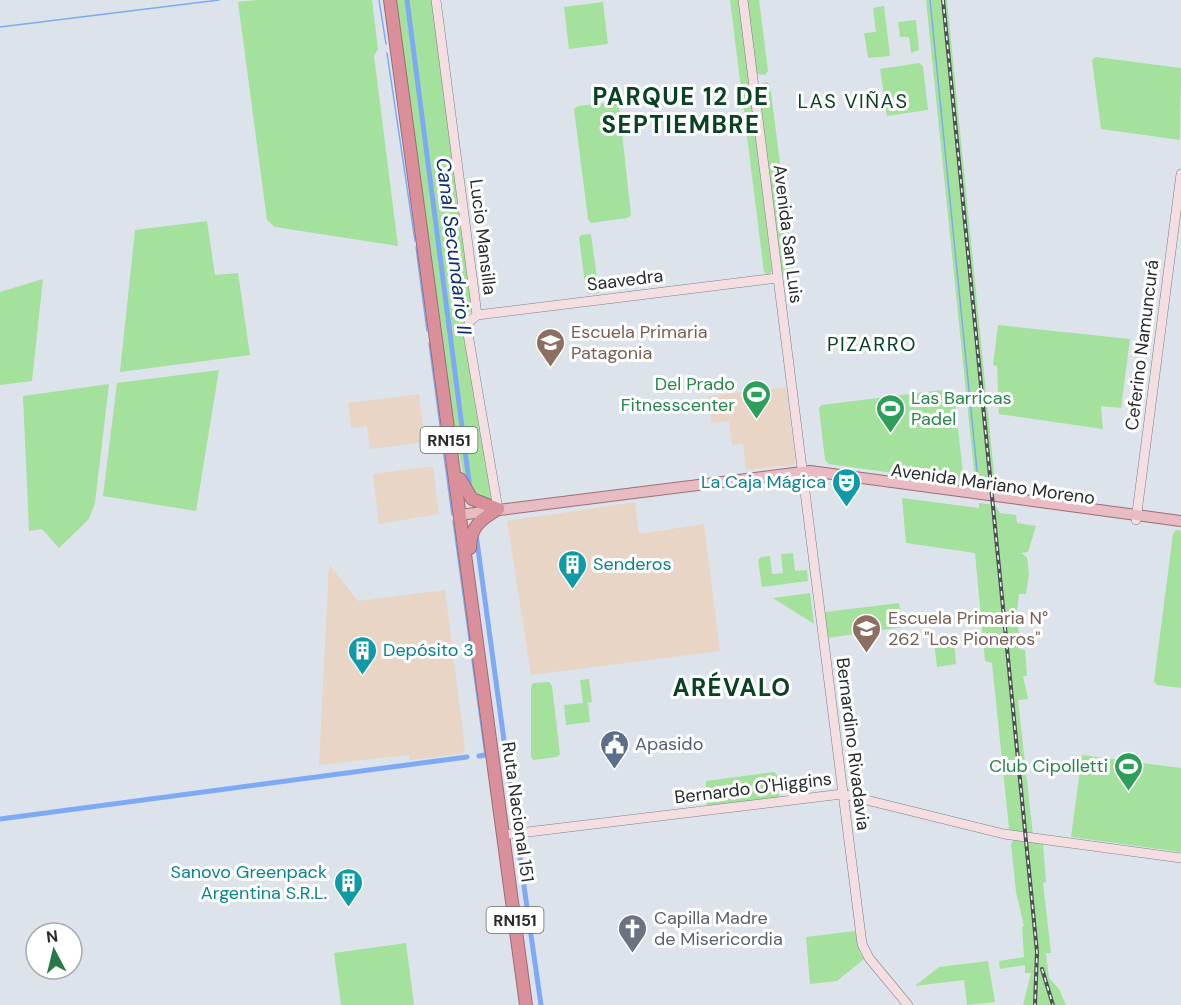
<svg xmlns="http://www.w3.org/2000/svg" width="1181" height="1005" font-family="'DM Sans',sans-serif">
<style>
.commercial{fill:#e9d5c6}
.green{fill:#a4e19c}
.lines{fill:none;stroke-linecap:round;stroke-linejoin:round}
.stream{stroke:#7eaaf5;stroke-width:1.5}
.canal{stroke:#7eaaf5;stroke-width:5}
.secondary-casing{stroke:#7b8188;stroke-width:10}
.primary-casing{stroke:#9c6d75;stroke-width:12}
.highway-casing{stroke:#9c6d75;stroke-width:14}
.secondary{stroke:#f4dee1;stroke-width:9}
.primary{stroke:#e9bcc3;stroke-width:10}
.highway{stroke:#da909b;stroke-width:12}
.rail-casing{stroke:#4d5054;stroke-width:4}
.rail{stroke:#fff;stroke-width:1.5;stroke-dasharray:4.5;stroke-linecap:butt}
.labels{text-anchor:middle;stroke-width:6;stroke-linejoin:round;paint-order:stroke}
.shield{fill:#fff;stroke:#696b6d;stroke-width:1.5}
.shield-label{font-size:16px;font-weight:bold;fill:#292b2e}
.street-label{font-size:18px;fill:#292b2e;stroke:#fff}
.education-label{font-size:18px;fill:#785e54;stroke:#fff;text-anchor:start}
.leisure-label{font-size:18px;fill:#27864d;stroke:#fff;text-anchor:end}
.culture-label{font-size:18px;fill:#0d838f;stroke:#fff;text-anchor:end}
.service-label{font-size:18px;fill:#4e5e75;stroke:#fff;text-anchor:start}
.worship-label{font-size:18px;fill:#5b616d;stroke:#fff;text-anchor:start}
.neighbourhood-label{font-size:20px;letter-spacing:1.5px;fill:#084222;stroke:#fff}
.water-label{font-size:20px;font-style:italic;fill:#092f6f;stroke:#fff}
.district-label{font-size:24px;font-weight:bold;letter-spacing:1.5px;fill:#084222;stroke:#fff}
</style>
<rect width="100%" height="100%" fill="#dde3eb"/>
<g class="commercial">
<path d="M786 387 796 462 793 465 746 470 743 444 732 445 729 421 712 423 708 396Z"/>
<path d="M419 394 425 442 370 449 367 426 351 428 348 403Z"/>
<path d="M433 466 439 514 379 524 373 474Z"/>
<path d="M635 502 639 534 704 524 720 651 531 675 507 521Z"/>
<path d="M329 564 358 601 445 590 465 749 462 754 410 760 409 755 319 765Z"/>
</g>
<g class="green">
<path d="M257 0H372L378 49 374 56 398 246 275 227 267 220 238 2Z"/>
<path d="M394 0H433L472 307 465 324 492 495 490 502 466 489 444 374Z"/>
<path d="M730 0H739L772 271 768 275 764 272Z"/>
<path d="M746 0H759L768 71 765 75 757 74Z"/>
<path d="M926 0H947L996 493 976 490Z"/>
<path d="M603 2 608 44 569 49 564 7Z"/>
<path d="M884 6 890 56 868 58 864 33 876 32 873 8Z"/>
<path d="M916 20 919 50 911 53 909 37H900L898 22Z"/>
<path d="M1096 57 1181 68 1180 140 1101 129 1092 60Z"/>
<path d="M919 63 923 66 928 110 887 116 880 69Z"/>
<path d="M767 82 770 85 794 272 791 275 781 273 757 85Z"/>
<path d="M614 102 619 106 631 215 627 218 591 223 588 219 574 109 578 106Z"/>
<path d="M207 221 215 275 238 273 250 355 120 372 135 230Z"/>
<path d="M591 234 599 293 589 294 586 291 579 238 581 235Z"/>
<path d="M43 279 32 381 0 385V292Z"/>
<path d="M998 325 1130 339 1121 408 1101 406 1103 429 999 414 997 366 993 365Z"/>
<path d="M219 370 196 511 103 496 117 383Z"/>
<path d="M109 384 95 503 89 519 59 548 42 529 29 531 23 396Z"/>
<path d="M950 389 954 392 964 483 829 464 825 460 819 408 822 405Z"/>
<path d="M902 498 979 508V503L995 505 1000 513 1016 515 1017 523 1036 526 1028 552 1021 553 1027 557 1029 574 1026 594H1019L1017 610 1020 649 1025 650 1027 676H1023L1028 699 1018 700 1033 835 1010 831 1009 828 992 663 985 661 975 553 906 543Z"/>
<path d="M1176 530 1181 531V688L1157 685 1154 681 1173 534Z"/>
<path d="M793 553 795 571 807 570 808 581 762 587 758 560 761 557 770 556 772 574 783 573 781 554Z"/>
<path d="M810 593 814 624 773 598Z"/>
<path d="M899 603 903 627 827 638 825 612Z"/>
<path d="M954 640 956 664 937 667 934 642Z"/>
<path d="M589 679 592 702 588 703 590 722 566 725 564 705 583 703 580 680Z"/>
<path d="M549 682 552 686 560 754 557 757 533 760 531 757V687L533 683Z"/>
<path d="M1082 755 1181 768V852L1071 837Z"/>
<path d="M774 772 777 775 779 797 709 806 706 804V781Z"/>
<path d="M1014 839 1043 843 1046 882 1043 883 1051 953H1046L1049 978 1059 989 1066 1005H1023L1031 973H1025V965L1000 969 999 961 1024 957 1022 927 1024 926 1016 892 1011 844Z"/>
<path d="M855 931 860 953 864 959 837 981 810 984 806 937Z"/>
<path d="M406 943 414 1005H341L334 953Z"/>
<path d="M988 961 995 1002 967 1005 964 980 915 986 939 967Z"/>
</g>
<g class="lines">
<g class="stream">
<path d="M379 0 386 44"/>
<path d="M930 0 977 470 978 476 986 482 987 490"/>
<path d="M0 27 219 0"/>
<path d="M387 53 415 241"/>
<path d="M416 247 427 331"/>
<path d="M429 343 452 515"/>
<path d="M453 521 485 755"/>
</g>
<g class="canal">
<path d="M407 0 470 489"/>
<path d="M476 534 516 829"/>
<path d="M479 756 485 755"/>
<path d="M0 819 467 757"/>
<path d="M517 837 541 1005"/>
</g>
<defs>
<g id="secondary">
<path d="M436 0 477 315"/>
<path d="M743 0 862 944 869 958 908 1005"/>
<path d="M477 315 777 278"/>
<path d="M477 315 469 322 468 334 498 509"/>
<path d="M1136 520 1181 174"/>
<path d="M503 835 842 794 1004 834 1181 858"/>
</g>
<path id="primary" d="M459 515 810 471 1181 521"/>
<g id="highway">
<path d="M390 0 526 1005"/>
<path d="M460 479 472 499 498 509"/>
<path d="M470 548C470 527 481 519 498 509"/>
</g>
</defs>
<use href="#secondary" class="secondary-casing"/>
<use href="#primary" class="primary-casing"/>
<use href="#highway" class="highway-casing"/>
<use href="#secondary" class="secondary"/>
<use href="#primary" class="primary"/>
<use href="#highway" class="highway"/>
<defs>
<g id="rail">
<path d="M943 0 1037 952 1035 1005"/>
<path d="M1042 969 1053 1005"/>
</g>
</defs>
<use href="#rail" class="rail-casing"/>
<use href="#rail" class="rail"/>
</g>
<defs>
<symbol id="school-pin" viewBox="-11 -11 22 30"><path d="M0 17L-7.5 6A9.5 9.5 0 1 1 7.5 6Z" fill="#8d6e63" stroke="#fff"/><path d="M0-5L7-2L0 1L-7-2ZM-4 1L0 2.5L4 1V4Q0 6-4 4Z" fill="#fff"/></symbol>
<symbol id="stadium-pin" viewBox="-11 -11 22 30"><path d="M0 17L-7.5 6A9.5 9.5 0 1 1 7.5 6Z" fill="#2e9e5b" stroke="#fff"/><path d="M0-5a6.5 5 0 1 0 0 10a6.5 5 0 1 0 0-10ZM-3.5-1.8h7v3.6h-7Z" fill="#fff"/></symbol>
<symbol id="theatre-pin" viewBox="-11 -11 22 30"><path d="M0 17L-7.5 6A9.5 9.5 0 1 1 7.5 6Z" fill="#0f9aa8" stroke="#fff"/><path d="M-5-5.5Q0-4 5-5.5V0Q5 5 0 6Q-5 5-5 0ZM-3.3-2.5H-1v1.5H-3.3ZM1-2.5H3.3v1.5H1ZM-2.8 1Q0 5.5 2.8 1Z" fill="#fff"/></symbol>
<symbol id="building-pin" viewBox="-11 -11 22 30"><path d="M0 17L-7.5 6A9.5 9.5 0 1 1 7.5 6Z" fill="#0f9aa8" stroke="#fff"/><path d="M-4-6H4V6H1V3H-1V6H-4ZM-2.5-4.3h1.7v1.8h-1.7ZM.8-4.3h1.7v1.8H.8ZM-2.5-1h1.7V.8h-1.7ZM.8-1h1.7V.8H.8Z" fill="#fff"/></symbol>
<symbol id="civic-pin" viewBox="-11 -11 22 30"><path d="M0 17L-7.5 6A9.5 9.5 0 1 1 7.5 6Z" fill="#5c6f8a" stroke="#fff"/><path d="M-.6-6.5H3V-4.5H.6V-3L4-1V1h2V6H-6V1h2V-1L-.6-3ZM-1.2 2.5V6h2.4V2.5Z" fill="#fff"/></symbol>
<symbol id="church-pin" viewBox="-11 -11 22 30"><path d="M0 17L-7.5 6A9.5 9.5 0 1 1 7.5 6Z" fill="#6b7280" stroke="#fff"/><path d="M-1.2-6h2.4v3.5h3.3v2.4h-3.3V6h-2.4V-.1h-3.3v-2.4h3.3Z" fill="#fff"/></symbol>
</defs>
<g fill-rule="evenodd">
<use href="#school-pin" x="534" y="326" width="33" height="45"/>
<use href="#stadium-pin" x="740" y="378" width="33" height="45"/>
<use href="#stadium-pin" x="874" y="392" width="33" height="45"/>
<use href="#theatre-pin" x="830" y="466" width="33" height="45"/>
<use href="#building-pin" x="556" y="548" width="33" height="45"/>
<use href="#school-pin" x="850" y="612" width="33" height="45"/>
<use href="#building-pin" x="346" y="634" width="33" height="45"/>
<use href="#civic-pin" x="598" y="728" width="33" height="45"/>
<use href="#stadium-pin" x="1112" y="750" width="33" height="45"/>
<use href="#building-pin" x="332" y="866" width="33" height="45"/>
<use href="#church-pin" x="616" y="912" width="33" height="45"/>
</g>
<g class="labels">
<g class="shield">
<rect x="420.5" y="427" width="57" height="26" rx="4.5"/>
<rect x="486.5" y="907" width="57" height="26" rx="4.5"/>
</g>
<g class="shield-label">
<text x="449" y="446">RN151</text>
<text x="515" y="926">RN151</text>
</g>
<g class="street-label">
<text transform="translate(788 234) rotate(83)" y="6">Avenida San Luis</text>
<text transform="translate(483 237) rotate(83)" y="6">Lucio Mansilla</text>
<text transform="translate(625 280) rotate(-7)" y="6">Saavedra</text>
<text transform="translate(1142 345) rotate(-83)" y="6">Ceferino Namuncurá</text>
<text transform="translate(993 484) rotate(8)" y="6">Avenida Mariano Moreno</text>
<text transform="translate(853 744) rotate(83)" y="6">Bernardino Rivadavia</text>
<text transform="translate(753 788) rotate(-7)" y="6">Bernardo O'Higgins</text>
<text transform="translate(518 812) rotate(82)" y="6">Ruta Nacional 151</text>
</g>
<g class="education-label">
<text x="571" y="338">Escuela Primaria<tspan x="571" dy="21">Patagonia</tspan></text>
<text x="888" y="624">Escuela Primaria N°<tspan x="888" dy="21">262 "Los Pioneros"</tspan></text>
</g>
<g class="leisure-label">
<text x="735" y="390">Del Prado<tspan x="735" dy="21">Fitnesscenter</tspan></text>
<text x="911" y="404" text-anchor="start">Las Barricas<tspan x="911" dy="21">Padel</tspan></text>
<text x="1108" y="772">Club Cipolletti</text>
</g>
<g class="culture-label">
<text x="826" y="488">La Caja Mágica</text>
<text x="593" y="570" text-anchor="start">Senderos</text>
<text x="383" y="656" text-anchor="start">Depósito 3</text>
<text x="327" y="878">Sanovo Greenpack<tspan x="327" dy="21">Argentina S.R.L.</tspan></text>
</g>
<g class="service-label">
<text x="635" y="750">Apasido</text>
</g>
<g class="worship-label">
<text x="654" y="924">Capilla Madre<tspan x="654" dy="21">de Misericordia</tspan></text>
</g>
<g class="neighbourhood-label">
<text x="853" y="108">LAS VIÑAS</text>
<text x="872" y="351">PIZARRO</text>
</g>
<g class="water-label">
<text transform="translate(454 246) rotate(83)" y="7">Canal Secundario II</text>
</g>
<g class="district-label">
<text x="681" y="105">PARQUE 12 DE<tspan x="681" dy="28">SEPTIEMBRE</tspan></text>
<text x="732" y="696">ARÉVALO</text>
</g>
</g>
<g transform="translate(54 951) rotate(353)"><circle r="28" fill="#ffffff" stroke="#a9aaab" stroke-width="1.5"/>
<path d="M0-4.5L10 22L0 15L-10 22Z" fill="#297848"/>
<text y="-9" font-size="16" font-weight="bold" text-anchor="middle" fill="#292b2e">N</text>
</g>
</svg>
